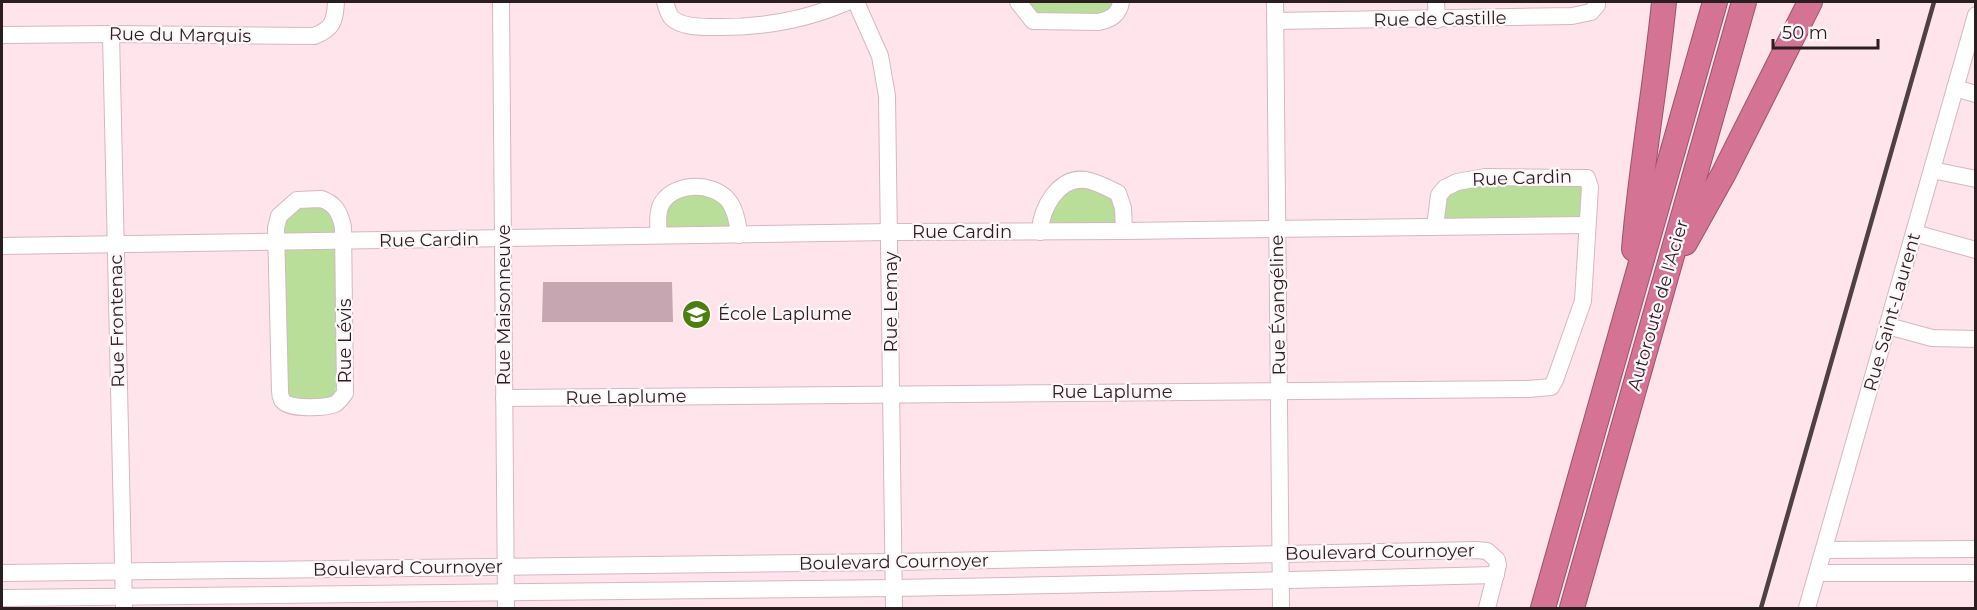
<svg xmlns="http://www.w3.org/2000/svg" width="1977" height="610" font-family="Montserrat,sans-serif">
<style>
.green{fill:#b8de9a}
.building{fill:#c6a6b0}
.lines{fill:none;stroke-linecap:round;stroke-linejoin:round}
.minor-casing{stroke:#d7b6c0;stroke-width:18}
.highway-casing{stroke:#99556c;stroke-width:26}
.minor{stroke:#fff;stroke-width:16}
.highway{stroke:#d57394;stroke-width:24}
.rail{stroke:#4e4044;stroke-width:4.5}
.labels{text-anchor:middle;stroke-width:4.5;stroke-linejoin:round;paint-order:stroke}
.street-label{font-size:18px;fill:#2a1e21;stroke:#fef7f9}
.poi-label{font-size:18px;fill:#2a1e21;stroke:#fef7f9;text-anchor:start}
</style>
<rect width="100%" height="100%" fill="#ffe4eb"/>
<g class="green">
<path d="M1021 2H1118L1107 19H1034Z"/>
<path d="M1583 177 1586 224 1436 226 1445 189Z"/>
<path d="M1067 184 1115 195 1121 226H1041Z"/>
<path d="M716 192 739 231 661 232 665 201 673 195Z"/>
<path d="M291 202 329 203 344 241 336 386 335 395 331 401 285 402 279 216Z"/>
</g>
<path class="building" d="M543 282H672L673 322H542Z"/>
<g class="lines">
<defs>
<g id="minor">
<path d="M501 2 506 608"/>
<path d="M665 2C667 8 668 14 672 18 681 27 700 27 712 27 758 28 804 21 847 2"/>
<path d="M856 2 880 56 887 96 894 608"/>
<path d="M1018 2 1033 21 1098 22C1111 20 1119 14 1121 2"/>
<path d="M1275 2 1281 608"/>
<path d="M1436 2 1437 20"/>
<path d="M1275 21 1572 16 1591 12 1597 5V2"/>
<path d="M111 34 124 608"/>
<path d="M2 35 111 34 314 36C333 29 335 21 336 2"/>
<path d="M1955 88 1976 94"/>
<path d="M1932 170 1976 179"/>
<path d="M321 199C335 203 340 213 343 227L345 393C342 397 340 401 335 404 325 408 288 410 282 400 281 398 280 393 280 391L276 228 279 216 297 200Z"/>
<path d="M1040 232C1041 209 1058 176 1086 180 1097 182 1108 188 1118 193L1123 208 1124 231"/>
<path d="M1914 233 1976 250"/>
<path d="M659 235C658 226 657 216 660 207 670 182 712 181 728 200 736 210 738 223 739 235"/>
<path d="M2 246 890 232 1124 231 1587 225"/>
<path d="M1888 326 1932 338 1976 339"/>
<path d="M504 398 1528 389 1551 387 1555 380 1583 301 1590 187 1587 178 1485 177 1457 182 1445 188 1439 195 1435 227"/>
<path d="M1824 550 1976 549"/>
<path d="M2 573 893 562 1476 550 1487 551 1497 560 1498 565 1487 608"/>
<path d="M1818 573H1976"/>
<path d="M2 598C299 592 597 592 895 588 1095 585 1296 580 1496 575"/>
<path d="M1807 608 1976 15"/>
</g>
<g id="highway">
<path d="M1685 243 1724 173 1810 2"/>
<path d="M1634 249C1641 166 1656 84 1664 2"/>
<path d="M1543 608 1715 2"/>
<path d="M1572 608 1744 2"/>
</g>
</defs>
<use href="#minor" class="minor-casing"/>
<use href="#highway" class="highway-casing"/>
<use href="#minor" class="minor"/>
<use href="#highway" class="highway"/>
<path class="rail" d="M1761 608 1934 2"/>
</g>
<defs>
<symbol id="school-disc" viewBox="-11 -11 22 22"><circle r="9.5" fill="#4d7f0f" stroke="#fef7f9"/><path d="M0-5L7-2L0 1L-7-2ZM-4 1L0 2.5L4 1V4Q0 6-4 4Z" fill="#fff"/></symbol>
</defs>
<g fill-rule="evenodd">
<use href="#school-disc" x="680" y="298" width="33" height="33"/>
</g>
<g class="labels">
<g class="street-label">
<text transform="translate(1440 19) rotate(-1)" y="6">Rue de Castille</text>
<text transform="translate(180 35) rotate(1)" y="6">Rue du Marquis</text>
<text transform="translate(1522 178) rotate(-2)" y="6">Rue Cardin</text>
<text x="962" y="238">Rue Cardin</text>
<text transform="translate(429 240) rotate(-1)" y="6">Rue Cardin</text>
<text transform="translate(891 302) rotate(-90)" y="6">Rue Lemay</text>
<text transform="translate(504 305) rotate(-90)" y="6">Rue Maisonneuve</text>
<text transform="translate(1278 305) rotate(-91)" y="6">Rue Évangéline</text>
<text transform="translate(1658 305) rotate(-74)" y="6">Autoroute de l'Acier</text>
<text transform="translate(1892 312) rotate(-74)" y="6">Rue Saint-Laurent</text>
<text transform="translate(117 321) rotate(-91)" y="6">Rue Frontenac</text>
<text transform="translate(345 341) rotate(-90)" y="6">Rue Lévis</text>
<text x="1112" y="398">Rue Laplume</text>
<text transform="translate(626 397) rotate(-1)" y="6">Rue Laplume</text>
<text transform="translate(1380 552) rotate(-1)" y="6">Boulevard Cournoyer</text>
<text transform="translate(894 562) rotate(-1)" y="6">Boulevard Cournoyer</text>
<text transform="translate(408 568) rotate(-1)" y="6">Boulevard Cournoyer</text>
</g>
<g class="poi-label">
<text x="718" y="320">École Laplume</text>
</g>
</g>
<rect width="1977" height="610" fill="none" stroke="#2a1e21" stroke-width="6"/>
<path d="M1773 39v9h105v-9" fill="none" stroke="#2a1e21" stroke-width="3"/>
<text x="1782" y="39" font-size="18" fill="#2a1e21" stroke="#fef7f9" stroke-width="4.5" paint-order="stroke">50 m</text>
</svg>
